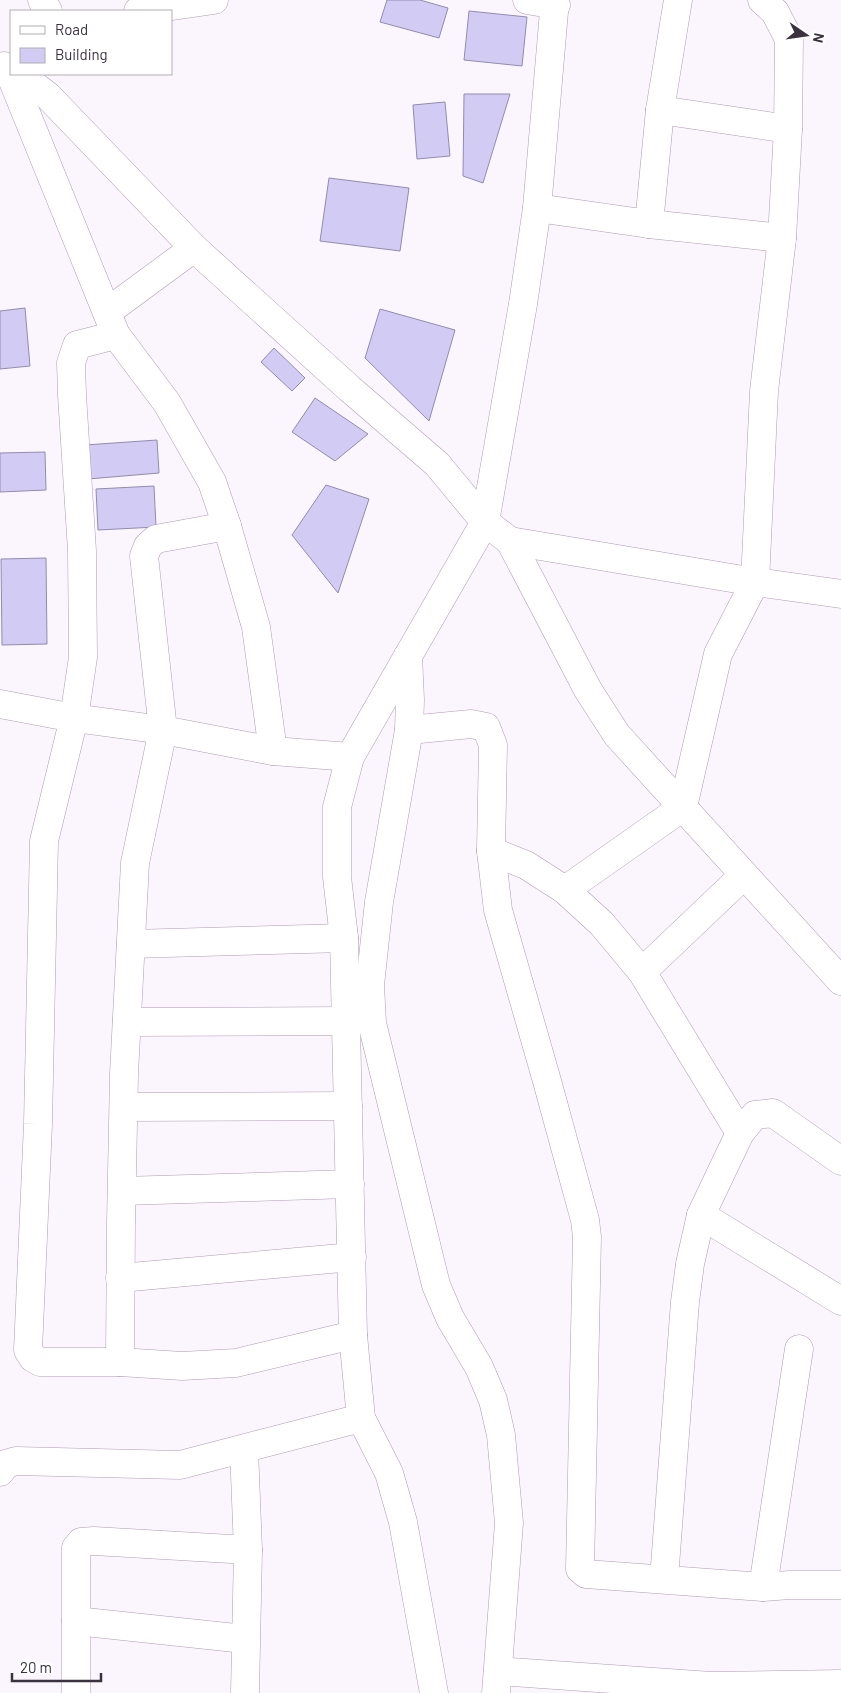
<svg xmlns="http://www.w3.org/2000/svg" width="841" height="1693" font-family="Barlow,sans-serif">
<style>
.building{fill:#d2ccf5;stroke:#918cae}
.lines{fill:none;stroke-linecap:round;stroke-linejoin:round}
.minor-casing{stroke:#b09ab8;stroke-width:29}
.minor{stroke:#fff;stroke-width:28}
</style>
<rect width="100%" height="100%" fill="#fbf6fd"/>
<g class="building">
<path d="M387 0H420L448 8 439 38 380 22Z"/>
<path d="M469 11 527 17 522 66 464 60Z"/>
<path d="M464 94H510L483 183 463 176Z"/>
<path d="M445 102 450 156 417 159 413 105Z"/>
<path d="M329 178 409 188 400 251 320 241Z"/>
<path d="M25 308 30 366 0 369V311Z"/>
<path d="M380 309 455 330 429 421 365 358Z"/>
<path d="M274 348 305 378 292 391 261 362Z"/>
<path d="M315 398 368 434 335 461 292 432Z"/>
<path d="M157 440 159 473 88 479 85 445Z"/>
<path d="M45 452 46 490 0 492V453Z"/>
<path d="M326 485 369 499 338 593 292 535Z"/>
<path d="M154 486 156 527 98 530 96 489Z"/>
<path d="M46 558 47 644 2 645 1 559Z"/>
</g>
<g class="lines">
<defs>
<g id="minor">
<path d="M42 0 48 11"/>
<path d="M527 0 556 5"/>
<path d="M138 11 214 0"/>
<path d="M4 66 11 76 116 335 167 403 212 482 227 526 256 627 273 751"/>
<path d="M11 76 31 83 48 96 194 248 350 389 437 464 485 522 510 541 588 690 617 735 841 981"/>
<path d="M660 110 788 129"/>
<path d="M537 208 649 224 782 238"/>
<path d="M649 224 660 110 678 0"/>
<path d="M107 312 194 248"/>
<path d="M116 335 77 345 71 363 72 395 82 551 83 657 74 718 44 841 38 1124 28 1350 33 1358 40 1362H120L182 1366 236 1363 353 1335"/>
<path d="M510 541 755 582 841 594"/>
<path d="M408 656 410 700 409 730 379 902 370 985 372 1023 436 1285 450 1318 479 1367 493 1400 501 1435 509 1523 496 1693"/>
<path d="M0 704 74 718 163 730 273 751 350 757"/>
<path d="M409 730 471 724 486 727 493 745 491 851 498 910 547 1081 585 1220 587 1237 580 1569 586 1574 763 1587 790 1585H841"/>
<path d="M491 851 526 865 565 890 602 924 642 972 740 1133"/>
<path d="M565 890 683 807 718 654 755 582 764 391 782 238 788 129 789 39 775 12 762 0"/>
<path d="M131 944 344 938"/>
<path d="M642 972 744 875"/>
<path d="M127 1022 346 1021"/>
<path d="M124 1107 348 1106"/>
<path d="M122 1191 350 1184"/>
<path d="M701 1215 841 1301"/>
<path d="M120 1278 352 1257"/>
<path d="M120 1362 121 1223 124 1074 135 863 163 730 144 556 148 546 156 539 227 526"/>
<path d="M244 1449 248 1550 245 1693"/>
<path d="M0 1472 6 1464 16 1461 180 1465 361 1418"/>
<path d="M664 1579 685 1302 690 1264 701 1215 740 1133 755 1115 773 1113 841 1161"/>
<path d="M763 1587 799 1349"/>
<path d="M76 1621 245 1639"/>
<path d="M498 1671 711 1686 841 1684"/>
<path d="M76 1693V1548L81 1542 94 1541 248 1550"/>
<path d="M434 1693 403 1522 389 1473 361 1418 353 1335 344 938 337 877V807L350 757 485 522 523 304 537 208 555 0"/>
</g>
</defs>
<use href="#minor" class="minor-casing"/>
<use href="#minor" class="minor"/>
</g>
<rect x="10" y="10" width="162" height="65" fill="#ffffff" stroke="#b1adb2"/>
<rect x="20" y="26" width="25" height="8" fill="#ffffff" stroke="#b1adb2"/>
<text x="55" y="35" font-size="15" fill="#3b323f">Road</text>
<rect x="20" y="48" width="25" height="15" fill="#d2ccf5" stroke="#b1adb2"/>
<text x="55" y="60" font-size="15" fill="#3b323f">Building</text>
<g transform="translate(806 35) rotate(103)" stroke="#ffffff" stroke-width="4" paint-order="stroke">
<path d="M0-4L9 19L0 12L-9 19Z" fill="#3b323f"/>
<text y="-8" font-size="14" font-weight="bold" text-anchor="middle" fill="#3b323f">N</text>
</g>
<path d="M12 1673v8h89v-8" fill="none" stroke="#3b323f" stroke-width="2.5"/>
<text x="20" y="1673" font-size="15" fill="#3b323f" stroke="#ffffff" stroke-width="4" paint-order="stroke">20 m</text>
</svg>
